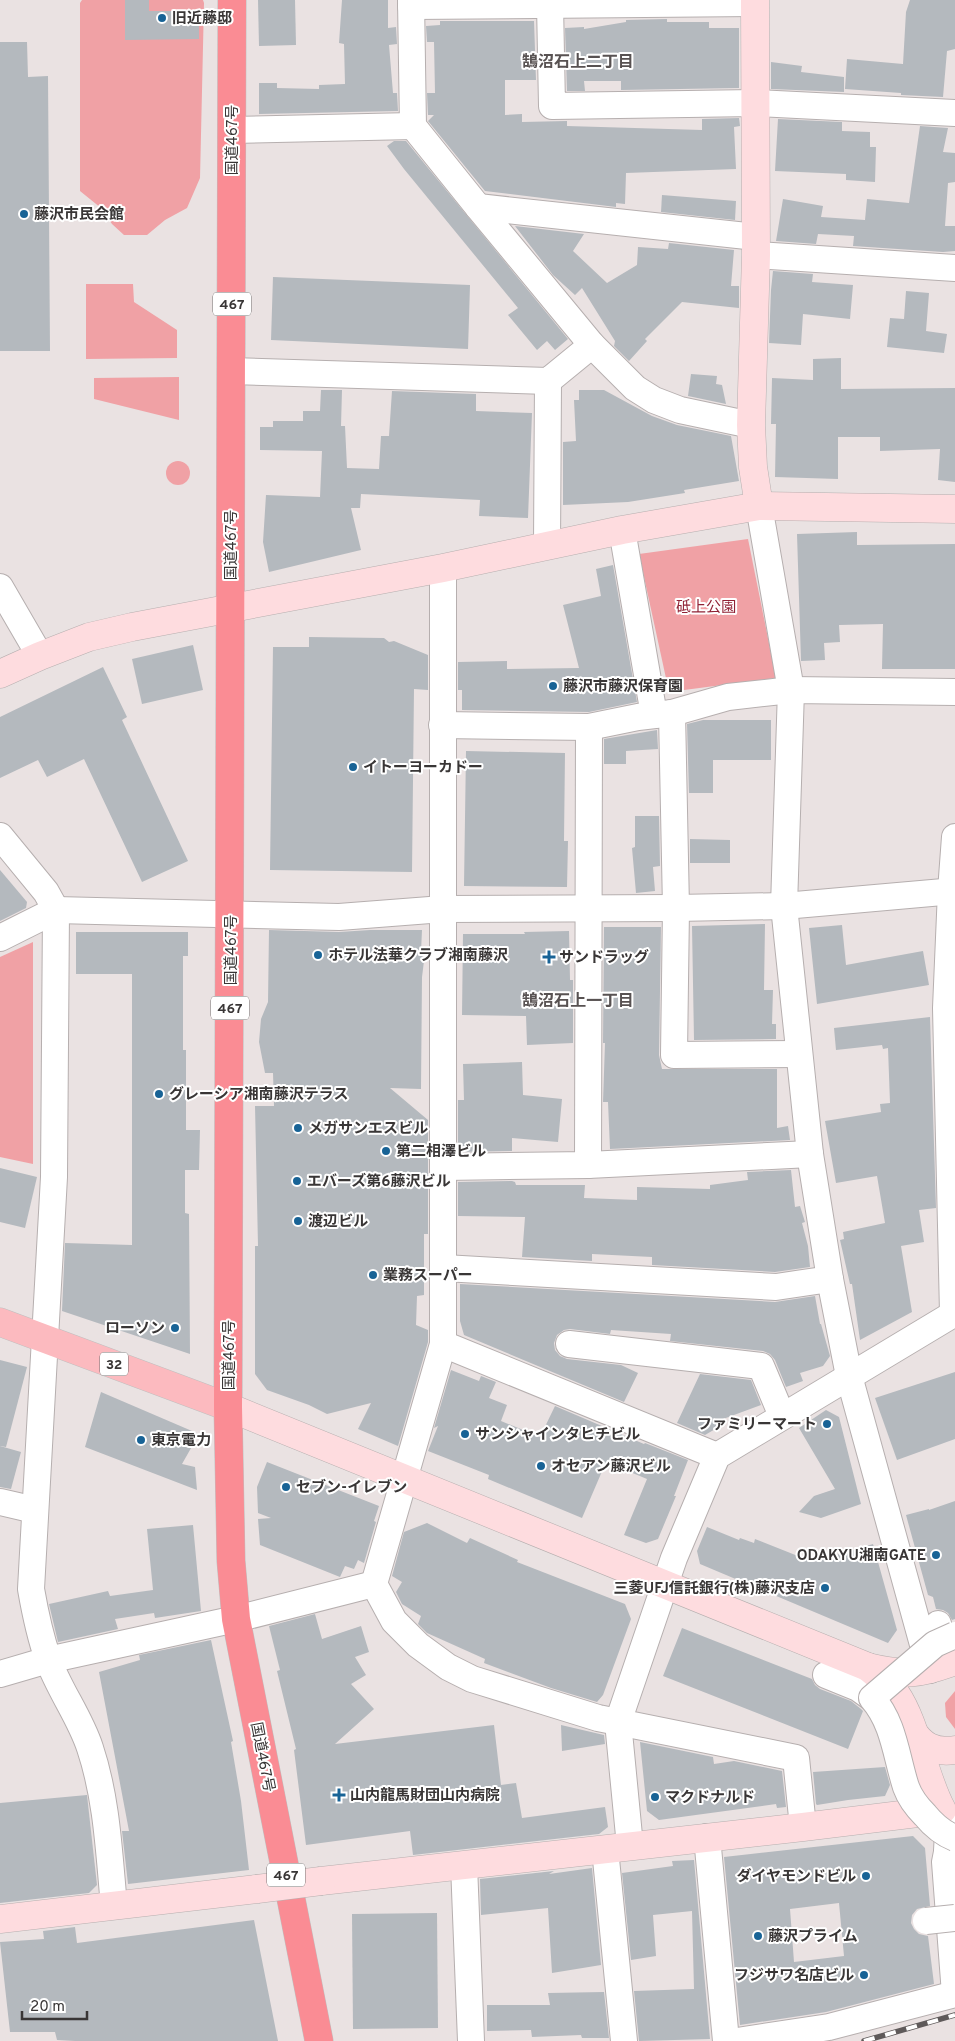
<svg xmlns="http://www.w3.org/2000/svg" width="955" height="2041" font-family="Overpass,'Noto Sans JP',sans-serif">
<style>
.green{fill:#f0a1a5}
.building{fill:#b4b9be;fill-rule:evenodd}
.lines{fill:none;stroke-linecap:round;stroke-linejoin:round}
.street-casing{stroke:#b6afaf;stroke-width:28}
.secondary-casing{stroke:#b6afaf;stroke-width:29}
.primary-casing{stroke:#c0bfbf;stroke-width:29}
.highway-casing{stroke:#c0bfbf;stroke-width:29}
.street{stroke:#fff;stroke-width:26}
.secondary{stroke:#fedcdf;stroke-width:28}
.primary{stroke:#fcbabf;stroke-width:28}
.highway{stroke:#fa8c94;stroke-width:28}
.rail-casing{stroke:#5f5a5a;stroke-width:5.5}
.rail{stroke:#fff;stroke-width:4;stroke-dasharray:11;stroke-linecap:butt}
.street-bridge-casing{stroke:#b6afaf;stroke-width:28;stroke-linecap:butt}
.secondary-bridge-casing{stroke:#b6afaf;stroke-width:29;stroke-linecap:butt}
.street-bridge{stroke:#fff;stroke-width:26}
.secondary-bridge{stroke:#fedcdf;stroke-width:28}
.poi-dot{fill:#186396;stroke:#fff;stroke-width:2}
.labels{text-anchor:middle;stroke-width:4;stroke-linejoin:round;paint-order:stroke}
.shield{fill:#fff;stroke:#747272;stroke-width:1}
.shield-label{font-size:14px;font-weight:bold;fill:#393636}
.poi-label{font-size:15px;font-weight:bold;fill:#393636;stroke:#fff;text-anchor:start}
.street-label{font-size:15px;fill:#393636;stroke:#fff}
.park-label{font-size:15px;fill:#902336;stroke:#fff}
.neighbourhood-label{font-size:16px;font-weight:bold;fill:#585252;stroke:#fff}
</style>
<rect width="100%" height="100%" fill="#eae2e2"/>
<g class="green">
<path d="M82 0H203L204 3 200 178 187 208 165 220 147 235H124L112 224 101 208 80 191V3Z"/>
<path d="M86 284H133L134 302 177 330V358L86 359Z"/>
<path d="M179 377V420L94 399V378Z"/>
<circle cx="178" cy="473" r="12"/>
<path d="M748 539 776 678 669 692 639 554Z"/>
<path d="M33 942V1164L0 1157V957Z"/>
<path d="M955 1691V1729L946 1717 945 1703Z"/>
</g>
<g class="building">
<path d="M125 0H149V11H199V39L125 40Z"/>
<path d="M258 0H295L296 45 259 46Z"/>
<path d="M342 0H388V28L396 27 397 44 389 45 393 93H397L398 111 259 114V83H277V88L319 89V85L345 84 344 44 339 43Z"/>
<path d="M910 0H955V49L947 51 943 97 901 95V93L845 89 847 59 903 64 906 12Z"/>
<path d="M667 19V22H709V28H739V88L621 90V81H584L585 91H567L565 28 584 27V29L626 22V20Z"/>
<path d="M440 21H534L536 80H505V115L522 114V122L567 121V126L702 130V119L739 118 740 126 734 127 736 169 626 173 625 204 616 203V207L485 191 428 121 434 115H428L427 93H435L434 42H427L426 26 440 25Z"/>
<path d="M0 42H27L28 77 48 76 50 351H0Z"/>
<path d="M771 62 802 66 801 72 844 77V92L771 89Z"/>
<path d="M778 119 842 122V131L870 132V147H876L875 182 846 180V174L775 171Z"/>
<path d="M920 126 948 128 943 152 955 153V182L948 183 945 226H955V251L943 252 853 246 854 236 818 234 816 244 776 241 783 199 823 206 821 217 865 220 867 199 909 203Z"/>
<path d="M394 141H406L568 339 555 350 547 341 537 350 508 315 518 308 404 169 387 146Z"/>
<path d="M662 195 736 201 735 220 661 212Z"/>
<path d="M515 226 584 234 573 251 607 283 637 265 638 247 668 249 669 243 734 250 731 286H739V308L682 302 645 339 647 341 629 361 614 346 615 341 582 288 575 295 553 275Z"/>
<path d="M773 271 813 274 812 282 853 285 850 319 803 314 801 345 769 343 771 290Z"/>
<path d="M273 277 470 285 468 349 271 340Z"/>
<path d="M906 291 929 293 926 331 947 334 944 353 887 347 890 318 904 319Z"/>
<path d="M841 358V389L955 388V482L938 480 940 449 880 451V437H838V479L775 477 776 424H771L772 378 813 380V359Z"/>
<path d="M691 374 717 376 716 384 722 385 726 404 688 396Z"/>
<path d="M321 390H342L341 426H345L347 468 379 469 381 436H389L392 391 476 394V411L532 413 528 518 479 516 480 500 361 494 360 508H351L361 550 269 572 263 542 266 495 320 497 322 451 260 450V427H273V421H303V411H320Z"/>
<path d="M579 390H604L652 416 677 425 731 436 739 481 684 490 685 493 628 502 563 505V442L576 441 574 400H579Z"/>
<path d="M857 532V545L955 544V669H882L883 624 839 625 840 642 824 643 825 660 801 661 797 534Z"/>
<path d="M613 565 637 702 589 712 462 710V690H458V662L507 661V669L579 668 563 605 601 596 596 569Z"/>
<path d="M309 637 384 638 389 642 394 641 428 655V690L414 689 412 872 270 870 273 647H309Z"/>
<path d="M193 645 203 690 142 704 132 659Z"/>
<path d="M103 667 127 717 122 720 188 861 142 882 84 759 47 777 38 760 0 778V717Z"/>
<path d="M703 720H771V760H713V793H689L687 724Z"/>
<path d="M657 730 658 749 626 751V764H604V739Z"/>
<path d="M466 751 565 753 564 841H568L567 887 464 886Z"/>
<path d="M635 816H659L660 866 653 867 655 891 636 893 632 848 635 847Z"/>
<path d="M690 839 730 840V863H690Z"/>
<path d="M0 870 27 902 26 908 0 921Z"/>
<path d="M765 924 764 990H773L772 1024H776V1039L694 1040 692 926Z"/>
<path d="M842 925 846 965 923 951 929 985 817 1004 809 928Z"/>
<path d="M604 927H661L659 1055 662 1069H777V1128L788 1126 790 1140 610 1149 608 1102H603L605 1043H603Z"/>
<path d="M269 930 339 932 370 930H422L421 952 424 961 422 977 421 1089 390 1088 428 1120V1234H424V1295L417 1296 416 1325 428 1330V1342L398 1446 358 1429 371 1403 327 1414 309 1405 267 1390 255 1374V1246H258L255 1106H274L273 1073H265L259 1042 261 1019 268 1002Z"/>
<path d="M569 931 570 980H573V1043L527 1045 526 1016 462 1015 463 934H525L524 932Z"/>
<path d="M76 932H188V956H183V1050H186V1130H200L199 1170H185V1213L189 1214 190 1354 62 1311 65 1243 132 1245V974H76Z"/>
<path d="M930 1017 936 1208 919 1210 924 1242 901 1246 912 1312 860 1340 852 1284H850L840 1240 844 1239 843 1232 885 1223 877 1176 836 1183 825 1121 881 1112 880 1104 890 1103 888 1048 883 1049 882 1045 836 1050 834 1028Z"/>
<path d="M522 1062 523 1095 562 1099 558 1142 512 1138V1151L458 1152V1100H464L463 1064Z"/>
<path d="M0 1168 37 1177 25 1228 0 1222Z"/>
<path d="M791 1170 795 1207 800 1206 805 1222 802 1223 808 1246 810 1267 775 1272 652 1265V1257L592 1254V1261L522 1257 525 1217 458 1216V1182L512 1181 515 1182 516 1185H585L584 1198 637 1200V1187L710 1189V1185L748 1180 747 1172Z"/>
<path d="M460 1284 775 1302 815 1296 820 1324H821L830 1356 823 1366 800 1373 803 1381 786 1387 775 1360 770 1354 763 1351 670 1341 671 1334 611 1330 610 1334 570 1329 564 1330 557 1335 554 1343 555 1350 560 1356 567 1359 621 1365 638 1373 624 1402 464 1335 460 1321Z"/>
<path d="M0 1360 27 1367 6 1447 0 1446Z"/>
<path d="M451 1370 479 1381 481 1376 496 1382 489 1398 507 1405 501 1421 540 1437 555 1406 644 1444 645 1443 688 1460 674 1496H676L658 1539 646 1543 624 1535 647 1479 606 1462 582 1518 488 1479 489 1475 428 1451 438 1426 434 1428Z"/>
<path d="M955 1372V1439L897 1460 875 1398Z"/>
<path d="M700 1374 751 1380 761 1405 715 1422 717 1428 705 1435 677 1423Z"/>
<path d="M101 1392 199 1434 182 1464 195 1467 197 1490 85 1447Z"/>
<path d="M826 1410 839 1417 861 1504 821 1518 799 1512 814 1496 835 1489 799 1428Z"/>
<path d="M0 1446 21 1452 11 1489 0 1487Z"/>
<path d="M267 1462 379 1506 374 1521 376 1522 364 1563 358 1560 354 1569 345 1566 340 1577 260 1545 258 1519 271 1518 258 1513 257 1487Z"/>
<path d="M955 1501V1619L952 1620 948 1613 943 1610 936 1609 933 1597 928 1595 906 1515 929 1509V1510Z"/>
<path d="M427 1523 467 1543 470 1538 518 1560 517 1562 625 1604 631 1619 603 1695 597 1702 551 1688 484 1663 485 1659 427 1633 418 1624 421 1616 402 1604 396 1592 402 1582 392 1576 404 1532Z"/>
<path d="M193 1525 201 1611 155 1618 154 1613 115 1619 118 1629 58 1642 49 1604 108 1591 110 1596 153 1590 147 1529Z"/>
<path d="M707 1527 739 1540 740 1538 754 1543 755 1539 813 1562 873 1544 897 1630 888 1643 700 1564 697 1551Z"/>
<path d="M315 1614 322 1639 361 1626 369 1652 355 1657 366 1675 351 1684 374 1709 335 1744 494 1725 501 1785 516 1783 522 1818 605 1807 608 1827 599 1834 413 1855 410 1831 306 1845 294 1750 296 1749 277 1671 280 1670 269 1626Z"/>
<path d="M682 1628 812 1679 815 1685 820 1689 851 1701 861 1709 863 1711 848 1749 663 1676Z"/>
<path d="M211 1640 233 1741 231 1742 241 1801 249 1870 128 1884 122 1831H129L99 1672 140 1660 139 1655Z"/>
<path d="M561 1725 604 1735 605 1744 562 1751Z"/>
<path d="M640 1742 713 1757 714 1764 734 1761 782 1771 786 1807 777 1808 776 1804 659 1820 647 1811Z"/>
<path d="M885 1767 890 1785 885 1796 848 1800 817 1805 816 1804 813 1772Z"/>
<path d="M87 1795 97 1885 89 1893 0 1903V1803Z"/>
<path d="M913 1836 925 1848 930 1906 917 1909 912 1915 911 1923 914 1929 919 1934 928 1936 934 1984 826 2012 740 2025 724 1857ZM839 1903 844 1956 794 1962 790 1909Z"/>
<path d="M694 1860 710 2039 639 2041 634 1991 694 1989 692 1911 653 1915 656 1956 631 1960 622 1873 673 1866 672 1861Z"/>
<path d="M592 1868 601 1965 552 1973 548 1908 481 1915 480 1879 554 1871 549 1874Z"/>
<path d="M437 1913 438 2028 353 2029 352 1914Z"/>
<path d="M254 1920 278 2041H75L57 2040 55 2032H10L0 1942 44 1939 43 1931 75 1927 77 1943Z"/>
<path d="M604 1992 609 2038H582L581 2035 532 2037 531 2030 487 2031V2005H550L548 1993Z"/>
</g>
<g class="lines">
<defs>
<g id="street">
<path d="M411 0 413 126 478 207 592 345 635 388 654 400 680 410 751 425"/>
<path d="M550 4 552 106 755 103 955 113"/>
<path d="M411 6 755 3"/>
<path d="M232 130 413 126"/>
<path d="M478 207 756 237"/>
<path d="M756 255 955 268"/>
<path d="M231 371 548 381 592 345"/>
<path d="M759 506 791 690 784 906 810 1154 830 1279 849 1376 930 1670"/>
<path d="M622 530 654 715"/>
<path d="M547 546 548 381"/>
<path d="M443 568V1344L374 1584 394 1621 418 1645 448 1667 472 1679 598 1718 796 1758 803 1827"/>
<path d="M0 587 40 656"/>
<path d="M672 713 676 908 674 1055 799 1054"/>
<path d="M442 725 589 727 638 717 672 713 728 697 791 690 955 692"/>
<path d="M0 836 46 892 56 910 54 1177 31 1589C35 1612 40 1636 48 1659 59 1690 80 1717 90 1748 107 1799 109 1853 114 1906"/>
<path d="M0 938 56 910 339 917 443 909 676 908 784 906 955 891"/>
<path d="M588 1165 589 727"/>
<path d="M444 1167 588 1165 810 1154"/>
<path d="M444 1268 776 1287 830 1279"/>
<path d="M953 1313 946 1008 951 891 955 837"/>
<path d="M443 1344 717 1456"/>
<path d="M569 1344 761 1366 782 1416"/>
<path d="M0 1502 35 1510"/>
<path d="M938 1624 942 1640"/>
<path d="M0 1674 48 1660 236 1619 374 1584"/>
<path d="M826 1675 858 1688 872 1698"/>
<path d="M707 1837 726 2041"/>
<path d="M630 1846 618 1722 674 1558 717 1456 955 1313"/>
<path d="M605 1849 624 2041"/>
<path d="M464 1865 471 2041"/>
<path d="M737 2041 829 2027 955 1994 945 1862C949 1847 948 1828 943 1813"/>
</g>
<g id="secondary">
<path d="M755 0 756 255 751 425 753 467 759 506"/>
<path d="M0 674 40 656 89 637 132 627 443 568 622 530 759 506 955 509"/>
<path d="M228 1407 868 1667C905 1676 920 1674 955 1661"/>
<path d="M911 1729C922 1746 934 1753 955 1750"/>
<path d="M321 1881 803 1827 942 1810C923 1775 917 1725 896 1694 888 1683 878 1675 868 1667"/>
<path d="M0 1919 257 1889"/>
</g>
<path id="primary" d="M0 1322 228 1407"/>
<path id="highway" d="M232 0 228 1407 231 1561 236 1619 319 2041"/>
</defs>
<use href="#street" class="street-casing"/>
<use href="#secondary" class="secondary-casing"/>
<use href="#primary" class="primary-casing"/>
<use href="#highway" class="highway-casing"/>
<use href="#street" class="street"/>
<use href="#secondary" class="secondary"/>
<use href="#primary" class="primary"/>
<use href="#highway" class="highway"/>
<defs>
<path id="rail" d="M864 2041 955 2015"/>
</defs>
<use href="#rail" class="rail-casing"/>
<use href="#rail" class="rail"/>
<defs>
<g id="street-bridge">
<path d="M955 1635 935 1644 872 1698C894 1723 896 1756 906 1787 910 1798 917 1807 925 1815 934 1826 942 1833 955 1838"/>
<path d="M926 1921 955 1918"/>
</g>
<path id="secondary-bridge" d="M257 1889 321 1881"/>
</defs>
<use href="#street-bridge" class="street-bridge-casing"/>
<use href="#secondary-bridge" class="secondary-bridge-casing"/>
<use href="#street-bridge" class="street-bridge"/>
<use href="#secondary-bridge" class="secondary-bridge"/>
</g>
<g class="poi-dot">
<circle cx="162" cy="18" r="5"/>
<circle cx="24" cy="214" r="5"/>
<circle cx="553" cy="686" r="5"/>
<circle cx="353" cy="767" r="5"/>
<circle cx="318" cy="955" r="5"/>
<path d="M546.5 949.5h5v5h5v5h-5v5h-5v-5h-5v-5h5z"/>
<circle cx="159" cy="1094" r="5"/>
<circle cx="298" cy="1128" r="5"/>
<circle cx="386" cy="1151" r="5"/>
<circle cx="297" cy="1181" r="5"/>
<circle cx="298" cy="1221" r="5"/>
<circle cx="373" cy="1275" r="5"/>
<circle cx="175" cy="1328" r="5"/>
<circle cx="827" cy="1424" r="5"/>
<circle cx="465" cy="1434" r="5"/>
<circle cx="141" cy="1440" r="5"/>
<circle cx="541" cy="1466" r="5"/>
<circle cx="286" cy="1487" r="5"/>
<circle cx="936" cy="1555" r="5"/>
<circle cx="825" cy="1588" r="5"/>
<path d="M336.5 1787.5h5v5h5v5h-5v5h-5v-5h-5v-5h5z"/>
<circle cx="655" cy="1797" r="5"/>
<circle cx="866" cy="1876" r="5"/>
<circle cx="758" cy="1936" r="5"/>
<circle cx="864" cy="1975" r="5"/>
</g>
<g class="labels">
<g class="shield">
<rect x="213" y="292.5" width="38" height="23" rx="4"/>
<rect x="211" y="996.5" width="38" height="23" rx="4"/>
<rect x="100" y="1352.5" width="28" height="23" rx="4"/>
<rect x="267" y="1863.5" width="38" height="23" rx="4"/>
</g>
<g class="shield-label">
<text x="232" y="309">467</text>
<text x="230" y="1013">467</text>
<text x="114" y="1369">32</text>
<text x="286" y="1880">467</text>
</g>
<g class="poi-label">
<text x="172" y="23">旧近藤邸</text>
<text x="34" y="219">藤沢市民会館</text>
<text x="563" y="691">藤沢市藤沢保育園</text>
<text x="363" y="772">イトーヨーカドー</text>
<text x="328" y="960">ホテル法華クラブ湘南藤沢</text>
<text x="559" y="962">サンドラッグ</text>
<text x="169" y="1099">グレーシア湘南藤沢テラス</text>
<text x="308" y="1133">メガサンエスビル</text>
<text x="396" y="1156">第二相澤ビル</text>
<text x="307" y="1186">エバーズ第6藤沢ビル</text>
<text x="308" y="1226">渡辺ビル</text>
<text x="383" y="1280">業務スーパー</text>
<text x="165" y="1333" text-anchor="end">ローソン</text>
<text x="817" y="1429" text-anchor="end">ファミリーマート</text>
<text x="475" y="1439">サンシャインタヒチビル</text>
<text x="151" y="1445">東京電力</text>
<text x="551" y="1471">オセアン藤沢ビル</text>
<text x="296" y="1492">セブン-イレブン</text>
<text x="926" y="1560" text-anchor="end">ODAKYU湘南GATE</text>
<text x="815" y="1593" text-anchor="end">三菱UFJ信託銀行(株)藤沢支店</text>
<text x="350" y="1800">山内龍馬財団山内病院</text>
<text x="665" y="1802">マクドナルド</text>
<text x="856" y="1881" text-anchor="end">ダイヤモンドビル</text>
<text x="768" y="1941">藤沢プライム</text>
<text x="854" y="1980" text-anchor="end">フジサワ名店ビル</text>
</g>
<g class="street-label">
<text transform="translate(232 140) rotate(-90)" y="5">国道467号</text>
<text transform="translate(231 545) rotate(-90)" y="5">国道467号</text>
<text transform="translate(231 950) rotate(-90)" y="5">国道467号</text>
<text transform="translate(229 1355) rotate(-90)" y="5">国道467号</text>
<text transform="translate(263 1757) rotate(79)" y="5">国道467号</text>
</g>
<g class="park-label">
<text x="706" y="612">砥上公園</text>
</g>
<g class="neighbourhood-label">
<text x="578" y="67">鵠沼石上二丁目</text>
<text x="578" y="1006">鵠沼石上一丁目</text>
</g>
</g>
<path d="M22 2011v8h65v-8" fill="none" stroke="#393636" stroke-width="2.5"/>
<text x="30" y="2011" font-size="15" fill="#393636" stroke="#ffffff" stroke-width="4" paint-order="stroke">20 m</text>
</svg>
